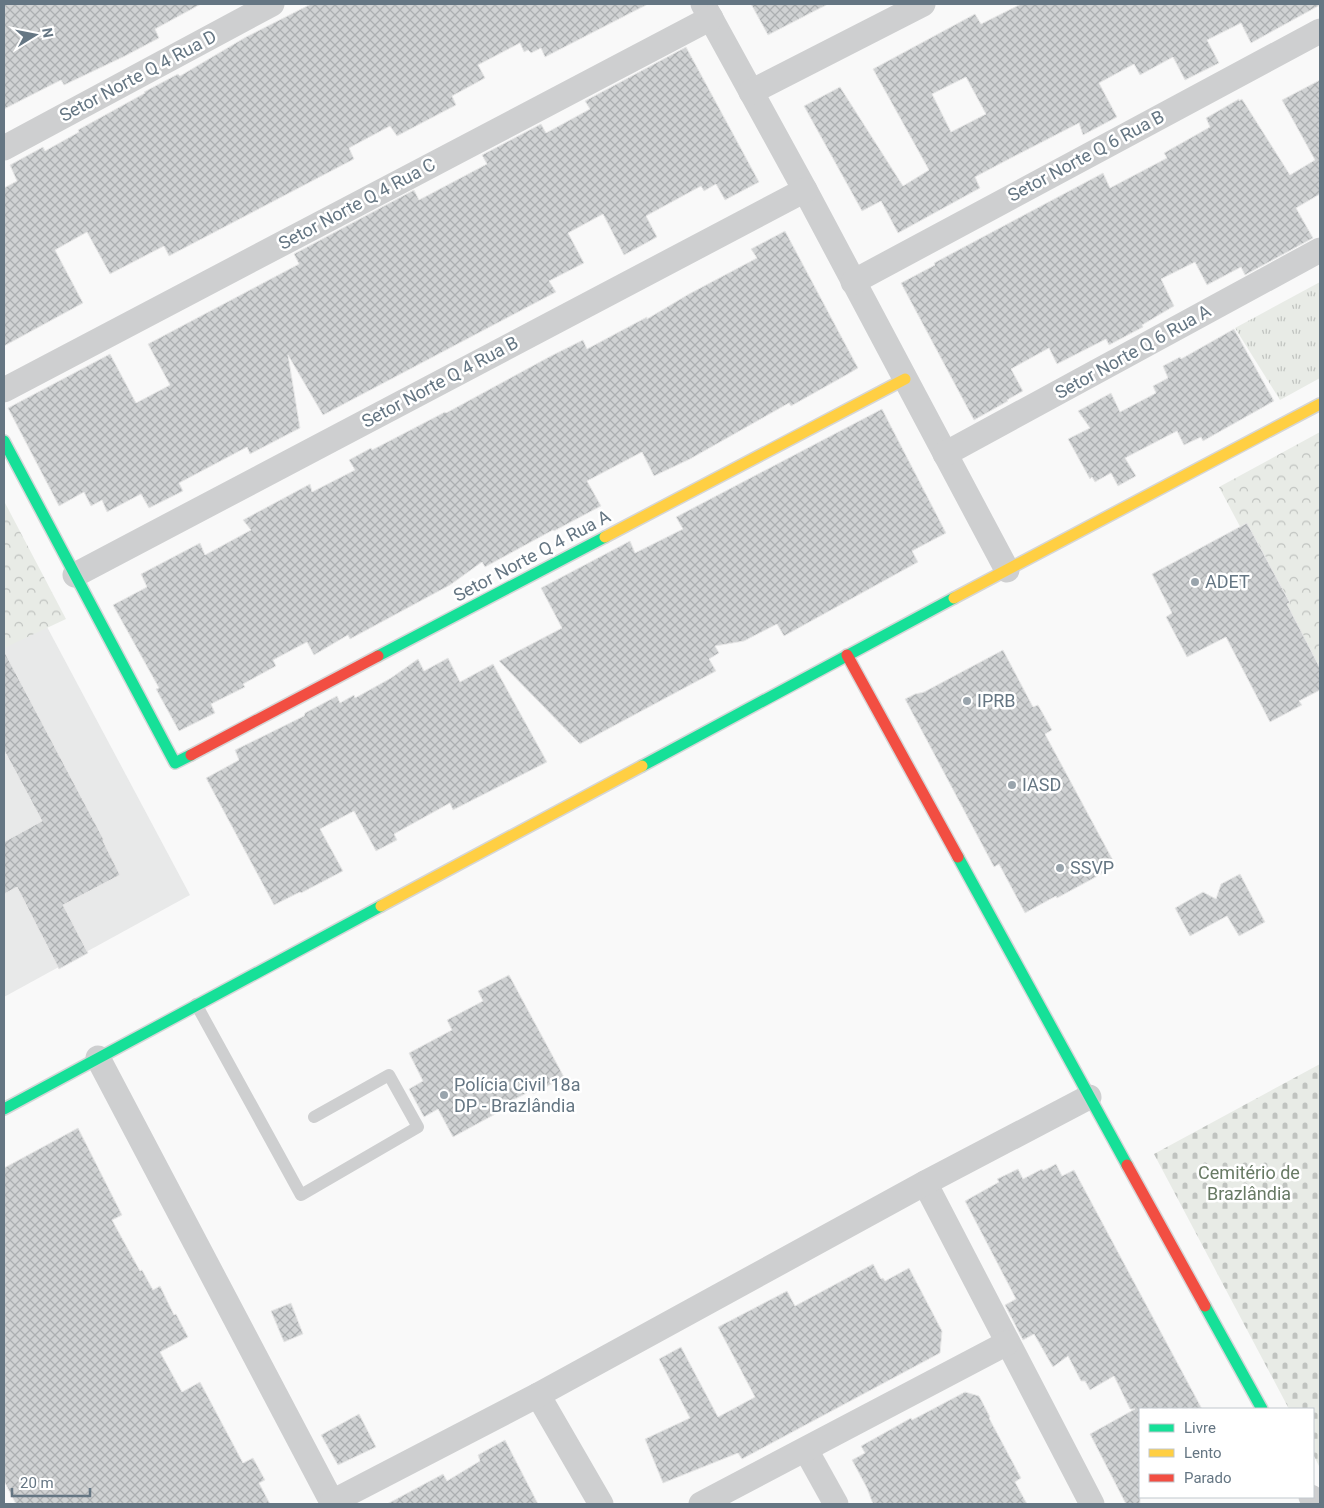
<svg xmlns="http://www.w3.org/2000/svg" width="1324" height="1508" font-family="Roboto,sans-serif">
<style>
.built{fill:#e8e9e9}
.grass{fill:url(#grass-tufts)}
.cemetery{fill:url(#cemetery-stones)}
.park{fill:url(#park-crowns)}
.building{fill:url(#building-cross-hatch);stroke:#e8e8e8;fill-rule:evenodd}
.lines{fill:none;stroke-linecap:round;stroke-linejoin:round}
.fast-casing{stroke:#d5d6d7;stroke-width:14}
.slow-casing{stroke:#d5d6d7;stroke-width:14}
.jam-casing{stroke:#d5d6d7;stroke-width:14}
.lane{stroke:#cecfd0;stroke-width:12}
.street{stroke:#cecfd0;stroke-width:25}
.fast{stroke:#16e098;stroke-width:11}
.slow{stroke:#ffcf43;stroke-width:11}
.jam{stroke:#f24e42;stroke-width:11}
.poi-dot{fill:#99a4ac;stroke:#fff;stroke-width:2}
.labels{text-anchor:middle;stroke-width:5;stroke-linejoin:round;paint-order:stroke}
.street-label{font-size:18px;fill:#657683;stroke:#fff}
.poi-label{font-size:18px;fill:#657683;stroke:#fff;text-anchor:start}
.park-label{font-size:18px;fill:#687a64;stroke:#fff}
</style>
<defs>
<pattern id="grass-tufts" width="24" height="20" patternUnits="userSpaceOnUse" patternTransform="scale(1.25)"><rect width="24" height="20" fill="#e8ebe6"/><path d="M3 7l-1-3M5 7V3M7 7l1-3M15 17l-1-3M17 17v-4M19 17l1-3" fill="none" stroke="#c0c3c0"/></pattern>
<pattern id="cemetery-stones" width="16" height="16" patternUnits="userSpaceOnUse" patternTransform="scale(1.25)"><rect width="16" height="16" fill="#e8ebe6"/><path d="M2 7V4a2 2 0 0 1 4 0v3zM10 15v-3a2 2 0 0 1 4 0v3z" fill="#c0c3c0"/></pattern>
<pattern id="park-crowns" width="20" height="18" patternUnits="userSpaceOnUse" patternTransform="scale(1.25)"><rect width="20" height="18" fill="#e8ebe6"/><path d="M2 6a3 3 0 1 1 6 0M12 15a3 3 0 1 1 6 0" fill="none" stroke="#c0c3c0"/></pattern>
<pattern id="building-cross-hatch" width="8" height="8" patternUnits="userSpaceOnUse" patternTransform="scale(1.25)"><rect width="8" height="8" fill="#d0d2d3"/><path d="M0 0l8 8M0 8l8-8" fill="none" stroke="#acafb1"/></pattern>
</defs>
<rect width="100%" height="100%" fill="#f9f9f9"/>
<path class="built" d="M46 625 190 895 4 997V647Z"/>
<path class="grass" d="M1320 282V378L1280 400 1235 328Z"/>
<path class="cemetery" d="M1320 1064V1468L1313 1454V1409H1289L1154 1154Z"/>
<g class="park">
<path d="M1320 432V677L1219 487Z"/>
<path d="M4 501 66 619 4 648Z"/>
</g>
<g class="building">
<path d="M4 4H201L155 29 159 38 125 56 64 85 61 80 4 109Z"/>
<path d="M311 4H648L545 57 541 48 531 53 528 50 524 52 520 43 478 65 485 78 452 96 456 105 397 136 390 126 349 148 354 159 169 256 164 246 110 274 87 232 55 250 83 303 4 346V188L17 181 10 165 43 147 45 151 79 132 78 130 145 93 144 92 178 74 180 76 246 37Z"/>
<path d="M751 4H828L768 35Z"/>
<path d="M1021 4H1320V5L1251 43 1241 23 1207 40 1219 63 1185 80 1173 57 1140 75 1134 64 1099 83 1117 117 1083 135 1079 123 1009 159 975 177 980 188 898 233 881 201 862 211 804 106 840 87 903 186 929 170 873 69 975 14 981 24ZM966 77 986 114 951 132 932 94Z"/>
<path d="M686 47 759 182 725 200 716 184 704 191 701 186 646 216 657 237 624 255 603 214 568 233 584 263 549 281 556 292 323 415 288 355 300 428 250 454 247 447 179 483 183 491 149 508 141 494 107 512 102 500 91 506 84 492 59 506 8 408 110 354 136 403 170 385 148 344 299 264 294 254 414 190 419 200 487 164 482 155 541 124 546 133 590 109 585 101Z"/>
<path d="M1320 80V194L1296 208 1313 238 1245 275 1241 267 1207 285 1195 262 1161 279 1174 306 1142 325 1143 327 1109 345 1106 339 1057 364 1049 348 1011 369 1023 391 1007 400 1008 401 974 420 901 283 935 265 934 263 1103 173 1110 188 1167 158 1164 153 1210 127 1206 118 1239 99V101L1242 99 1290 175 1315 160 1282 100Z"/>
<path d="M785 231 858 368 848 374 791 406 789 403 690 459 654 476 642 452 587 481 601 506 554 531 553 530 485 567 482 562 450 585 350 639 348 635 314 655 307 642 273 660 276 666 243 684 245 687 211 704 215 713 179 731 156 689 159 688 113 605 147 587 141 574 200 543 205 555 251 530 243 520 310 484 312 492 355 470 349 460 371 448 372 450 445 412 446 413 549 357 583 340 587 349 647 317V319L689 294 757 258 751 249Z"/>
<path d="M1234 329 1274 401 1203 441 1201 437 1184 445 1177 431 1125 458 1136 476 1118 486 1111 473 1095 482 1092 477 1090 479 1068 439 1090 428 1078 411 1111 393 1120 412 1156 393 1153 386 1168 378 1163 366 1180 357 1181 359Z"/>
<path d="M882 409 946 533 912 551 918 562 784 636 777 624 744 641 715 646 719 653 709 659 716 671 580 744 499 661 562 628 541 588 630 541 635 553 683 529 676 517Z"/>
<path d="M1247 523 1290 603 1287 604 1320 668V690L1299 701 1302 705 1270 722 1226 637 1187 657 1166 617 1172 613 1152 574Z"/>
<path d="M1003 650 1033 707 1038 705 1052 730 1045 734 1116 866 1057 898 1056 896 1025 913 999 864 994 867 905 699 915 694 924 692Z"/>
<path d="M4 651 104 840 103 841 120 875 63 905 88 953 59 969 17 887 4 894V842L42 821 4 750Z"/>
<path d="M448 658 460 682 493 664 547 762 453 810 450 803 394 834 397 840 376 851 354 811 320 829 343 871 301 893 300 892 274 905 206 778 239 760 235 750 304 716 305 713 337 696 340 703 354 695 355 698 391 678 418 659 424 671Z"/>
<path d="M1240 874 1265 922 1239 936 1227 916 1190 936 1175 908 1203 892 1216 899 1221 884Z"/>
<path d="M509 975 564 1077 533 1094 531 1091 497 1108 499 1112 453 1137 438 1109 424 1117 409 1089 423 1081 409 1053 452 1030 447 1020 483 1001 478 991Z"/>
<path d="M78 1128 122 1215 112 1220 140 1271 142 1270 153 1290 160 1286 174 1315 176 1314 188 1337 160 1352 182 1392 200 1382 243 1463 253 1458 265 1480 259 1483 270 1504H16L4 1481V1168Z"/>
<path d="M1056 1164 1062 1176 1074 1170 1202 1409H1140V1504H1126L1090 1434 1135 1409H1130L1114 1376 1090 1390 1085 1381H1081L1068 1356 1053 1367 1034 1334 1023 1340 1005 1305 1016 1299 965 1201 999 1182 997 1179 1018 1169 1023 1179 1042 1169 1043 1171Z"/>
<path d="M873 1264 881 1279 883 1278 885 1281 909 1268 942 1331 940 1353 742 1459 738 1453 663 1483 645 1439 690 1418 659 1359 681 1347 718 1417 755 1397 718 1327 787 1291 795 1306Z"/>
<path d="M291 1303 303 1334 284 1342 271 1311Z"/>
<path d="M965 1392 979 1396 990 1417 989 1418 1021 1478 1015 1482 1027 1504H873L867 1488 852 1460 865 1453 861 1446 911 1418 912 1420Z"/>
<path d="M359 1414 376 1447 338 1465 321 1435Z"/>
<path d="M505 1440 538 1504H387L443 1474 447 1481 480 1461 478 1455Z"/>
</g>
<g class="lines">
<defs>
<g id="fast">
<path d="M4 441 175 763 191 755"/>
<path d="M378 656 605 537"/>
<path d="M642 766 954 598"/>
<path d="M958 857 1127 1165"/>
<path d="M4 1109 381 906"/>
<path d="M1205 1306 1262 1409"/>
</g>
<g id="slow">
<path d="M605 537 905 379"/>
<path d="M954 598 1320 404"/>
<path d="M381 906 642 766"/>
</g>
<g id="jam">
<path d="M847 655 958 857"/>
<path d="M191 755 378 656"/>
<path d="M1127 1165 1205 1306"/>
</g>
</defs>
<use href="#fast" class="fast-casing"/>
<use href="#slow" class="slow-casing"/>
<use href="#jam" class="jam-casing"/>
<path class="lane" d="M196 1004 301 1195 418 1127 389 1075 314 1117"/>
<g class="street">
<path d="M703 4 805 190 1007 570"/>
<path d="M751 92 923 4"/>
<path d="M4 148 272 4"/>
<path d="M853 282 1320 31"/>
<path d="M4 390 711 18"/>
<path d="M945 454 1320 250"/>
<path d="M75 575 805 190"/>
<path d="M98 1058 333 1504"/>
<path d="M925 1183 1092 1504"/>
<path d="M538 1395 601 1504"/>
<path d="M806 1450 836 1504"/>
<path d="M1311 1497 1315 1504"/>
<path d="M332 1502 538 1395 925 1183 1089 1097"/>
<path d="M701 1504 1007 1343"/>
</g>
<use href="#fast" class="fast"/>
<use href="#slow" class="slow"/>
<use href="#jam" class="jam"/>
</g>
<g class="poi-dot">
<circle cx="1195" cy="582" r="5"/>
<circle cx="967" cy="701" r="5"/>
<circle cx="1012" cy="785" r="5"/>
<circle cx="1060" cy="868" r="5"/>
<circle cx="444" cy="1095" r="5"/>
</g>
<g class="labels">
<g class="street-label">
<text transform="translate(138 76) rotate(-28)" y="6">Setor Norte Q 4 Rua D</text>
<text transform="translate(1086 156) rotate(-28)" y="6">Setor Norte Q 6 Rua B</text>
<text transform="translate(357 204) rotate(-28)" y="6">Setor Norte Q 4 Rua C</text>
<text transform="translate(1133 352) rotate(-29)" y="6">Setor Norte Q 6 Rua A</text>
<text transform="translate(440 382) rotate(-28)" y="6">Setor Norte Q 4 Rua B</text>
<text transform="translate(532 556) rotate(-28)" y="6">Setor Norte Q 4 Rua A</text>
</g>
<g class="poi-label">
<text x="1205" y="588">ADET</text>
<text x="977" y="707">IPRB</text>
<text x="1022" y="791">IASD</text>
<text x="1070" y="874">SSVP</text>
<text x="454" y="1091">Polícia Civil 18a<tspan x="454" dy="21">DP - Brazlândia</tspan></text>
</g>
<g class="park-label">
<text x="1249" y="1179">Cemitério de<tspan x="1249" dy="21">Brazlândia</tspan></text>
</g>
</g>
<rect width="1324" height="1508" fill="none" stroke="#657683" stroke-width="10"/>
<rect x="1139" y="1408" width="175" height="90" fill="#ffffff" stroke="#c1c8cd"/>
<rect x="1149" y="1424" width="25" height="8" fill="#16e098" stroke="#c1c8cd"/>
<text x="1184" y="1433" font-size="15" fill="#657683">Livre</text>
<rect x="1149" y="1449" width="25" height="8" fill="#ffcf43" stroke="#c1c8cd"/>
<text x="1184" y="1458" font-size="15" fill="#657683">Lento</text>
<rect x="1149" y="1474" width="25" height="8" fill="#f24e42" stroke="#c1c8cd"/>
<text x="1184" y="1483" font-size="15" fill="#657683">Parado</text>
<g transform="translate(35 35) rotate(80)" stroke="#ffffff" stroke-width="4" paint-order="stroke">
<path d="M0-4L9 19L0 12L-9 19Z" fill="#657683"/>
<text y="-8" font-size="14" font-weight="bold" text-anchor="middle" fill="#657683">N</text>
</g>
<path d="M12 1488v8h78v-8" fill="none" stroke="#657683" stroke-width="2.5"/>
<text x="20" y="1488" font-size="15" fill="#657683" stroke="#ffffff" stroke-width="4" paint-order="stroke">20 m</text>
</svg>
